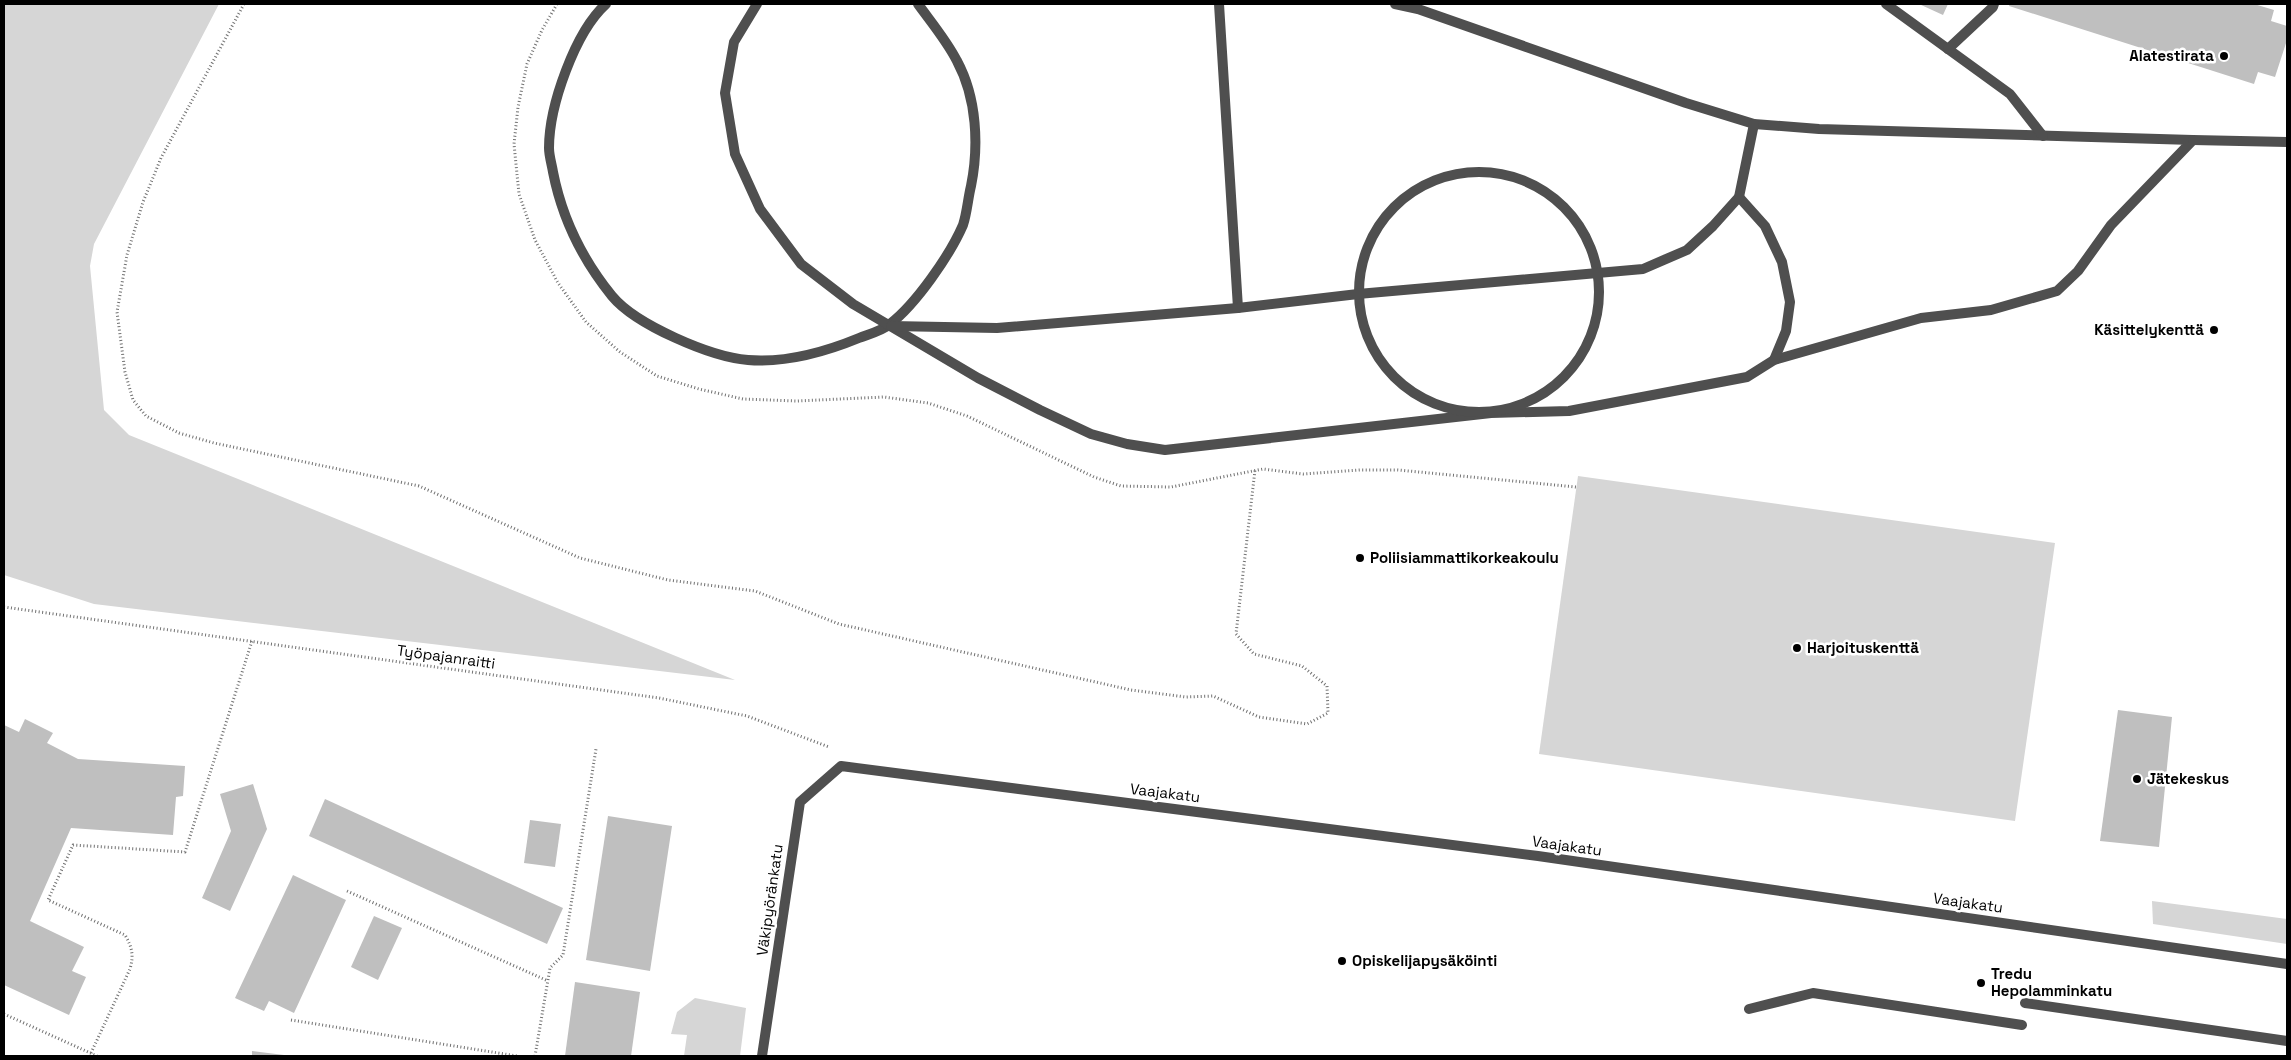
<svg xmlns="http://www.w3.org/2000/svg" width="2291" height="1060" font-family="'Space Grotesk',sans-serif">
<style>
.green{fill:#d6d6d6}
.building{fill:#bfbfbf}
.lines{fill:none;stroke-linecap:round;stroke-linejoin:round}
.path{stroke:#717171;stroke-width:3;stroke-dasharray:1 2.5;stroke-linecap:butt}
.service{stroke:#4f4f4f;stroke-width:10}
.minor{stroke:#4f4f4f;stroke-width:10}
.poi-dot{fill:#000;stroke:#fff;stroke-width:2}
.labels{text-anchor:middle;stroke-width:5;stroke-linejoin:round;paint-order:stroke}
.poi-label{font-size:15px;font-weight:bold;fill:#000;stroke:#fff;text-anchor:start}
.street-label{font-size:15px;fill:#000;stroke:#fff}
</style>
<rect width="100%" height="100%" fill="#fff"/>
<g class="green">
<path d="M4 4H219L94 244 90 266 104 410 129 435 735 680 94 604 4 575Z"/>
<path d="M1578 476 2055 543 2015 821 1539 754Z"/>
<path d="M2152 901 2287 919V944L2153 924Z"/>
<path d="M695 998 746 1008 740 1056H684L687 1035 671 1034 677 1012Z"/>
</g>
<g class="building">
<path d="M1919 4H1948L1943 15Z"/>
<path d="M2010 4H2254L2274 10 2271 21 2287 26V40L2275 77 2258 72 2254 84 2009 6Z"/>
<path d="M2118 710 2172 717 2159 847 2100 841Z"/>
<path d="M25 719 53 733 47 743 78 759 185 766 183 796 176 797 173 835 71 828 30 921 84 947 72 971 86 977 69 1015 4 985V725L19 732Z"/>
<path d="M253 784 267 829 230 911 202 898 231 831 220 794Z"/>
<path d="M325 799 563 908 547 944 309 836Z"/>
<path d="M608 816 672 826 650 971 586 960Z"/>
<path d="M530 820 561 824 555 867 524 863Z"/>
<path d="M293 875 346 900 294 1013 269 1001 264 1011 235 998Z"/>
<path d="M374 916 402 928 378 980 351 967Z"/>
<path d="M575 982 640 992 631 1056H565Z"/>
<path d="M252 1051 284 1055V1056H252Z"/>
</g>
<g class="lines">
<g class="path">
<path d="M244 4 161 158 143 202 127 255 117 312 125 372 133 400 146 416 179 433 214 443 419 486 580 558 668 580 755 591 839 624 1131 690 1186 697 1213 696 1259 717 1307 724 1328 713 1327 686 1302 666 1254 654 1236 634 1255 470"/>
<path d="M557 4 542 30 527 64 518 107 514 144 519 194 535 240 558 283 586 322 620 352 657 376 699 389 743 399 797 401 884 397 928 403 967 416 1094 477 1121 486 1171 487 1263 469 1303 474 1360 470H1398L1576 487"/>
<path d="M4 607 659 698 747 716 829 747"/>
<path d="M347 891 548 981"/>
<path d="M4 1014 97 1056"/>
<path d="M291 1020 517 1056"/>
<path d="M91 1053 130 969C134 955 132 947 125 935L48 900 73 845 185 852 252 641"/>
<path d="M535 1056 550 968 563 955 596 749"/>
</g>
<g class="service">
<path d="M606 4C575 32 549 106 549 148 549 156 552 165 553 172 562 218 582 259 612 296 636 325 711 357 748 360 785 363 825 352 859 338 869 334 882 331 890 324 916 304 950 255 963 225 967 213 968 198 971 186 979 146 977 98 957 61 947 41 931 22 918 4"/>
<path d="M757 4 734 42 725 93 735 154 760 209 801 264 853 304 978 378 1040 410 1091 434 1127 444 1165 450 1491 413 1569 411 1747 377 1774 360 1921 318 1991 310 2057 291 2078 271 2111 225 2193 140 1819 129 1754 124 1686 103 1418 9 1395 4"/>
<path d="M1219 4 1238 308"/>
<path d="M1886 4 2010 94 2043 136"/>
<path d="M1948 49 1993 7 1994 4"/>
<path d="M2193 140 2287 142"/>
<circle cx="1479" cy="292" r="120"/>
<path d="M1739 197 1765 226 1782 262 1790 302 1786 331 1774 360"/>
<path d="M891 326 997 328 1238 308 1358 294 1643 269 1687 250 1713 226 1739 197 1754 124"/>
<path d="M2025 1003 2287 1041"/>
<path d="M1749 1009 1813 993 2022 1025"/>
</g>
<path class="minor" d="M762 1056 800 802 841 766 1538 856 2287 964"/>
</g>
<g class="poi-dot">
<circle cx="2224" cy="56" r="5"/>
<circle cx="2214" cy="330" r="5"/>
<circle cx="1360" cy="558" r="5"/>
<circle cx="1797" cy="648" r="5"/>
<circle cx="2137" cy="779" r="5"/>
<circle cx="1342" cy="961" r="5"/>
<circle cx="1981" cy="983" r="5"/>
</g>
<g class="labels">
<g class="poi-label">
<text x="2214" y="61" text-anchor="end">Alatestirata</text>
<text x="2204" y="335" text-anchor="end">Käsittelykenttä</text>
<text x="1370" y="563">Poliisiammattikorkeakoulu</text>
<text x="1807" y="653">Harjoituskenttä</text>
<text x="2147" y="784">Jätekeskus</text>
<text x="1352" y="966">Opiskelijapysäköinti</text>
<text x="1991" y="979">Tredu<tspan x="1991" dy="17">Hepolamminkatu</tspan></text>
</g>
<g class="street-label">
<text transform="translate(446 657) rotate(8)" y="5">Työpajanraitti</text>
<text transform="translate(1165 793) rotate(7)" y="5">Vaajakatu</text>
<text transform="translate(1567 846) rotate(8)" y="5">Vaajakatu</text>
<text transform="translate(770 900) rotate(-82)" y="5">Väkipyöränkatu</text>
<text transform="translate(1968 903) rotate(8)" y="5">Vaajakatu</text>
</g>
</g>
<rect width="2291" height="1060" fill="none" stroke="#000000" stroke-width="10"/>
</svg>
